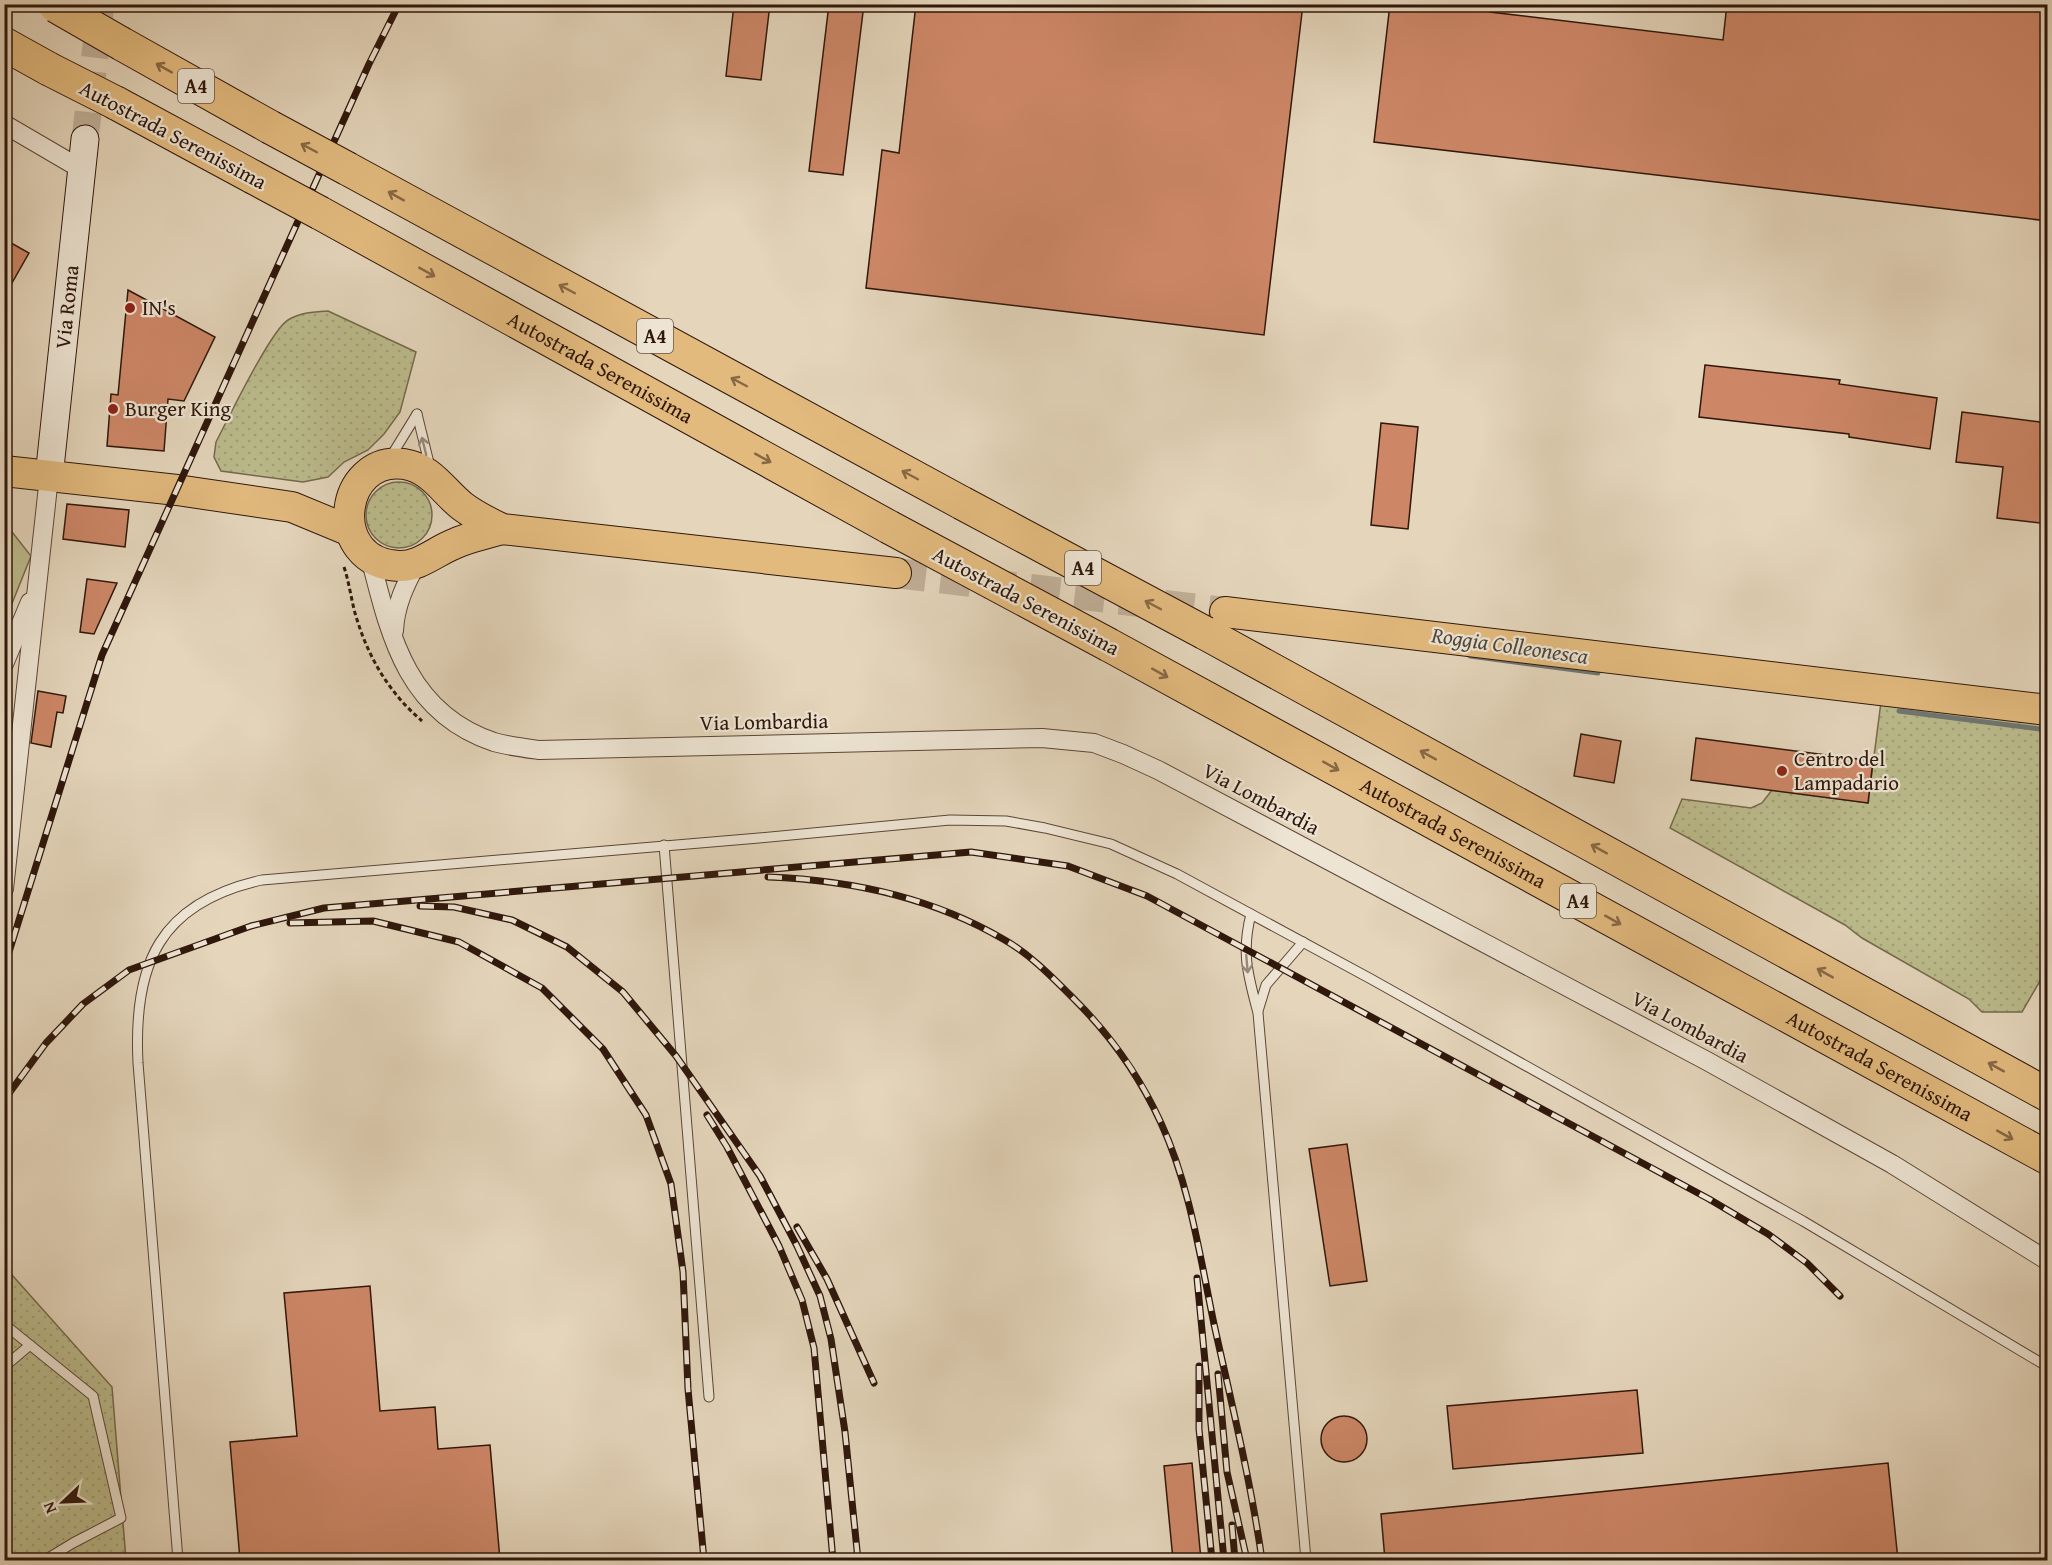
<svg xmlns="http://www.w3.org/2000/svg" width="2052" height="1565" font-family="'Gentium Book Plus',serif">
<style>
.grass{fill:url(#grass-dots);stroke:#75694c;stroke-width:1.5}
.garden{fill:#bbbb8c;stroke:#75694c;stroke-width:1.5}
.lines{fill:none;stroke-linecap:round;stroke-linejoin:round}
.stream{stroke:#6e7773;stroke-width:5}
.building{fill:#cd8767;stroke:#2f170b;stroke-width:1.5}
.secondary-tunnel{stroke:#c0af98;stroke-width:27;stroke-dasharray:27 14;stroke-linecap:butt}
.primary-tunnel{stroke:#c0af98;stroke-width:30;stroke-dasharray:30 15;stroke-linecap:butt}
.lane-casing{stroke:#5c4637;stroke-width:11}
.street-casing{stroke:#5c4637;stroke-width:20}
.secondary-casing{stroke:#2f170b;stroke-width:29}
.primary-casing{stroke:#2f170b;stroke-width:32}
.highway-casing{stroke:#2f170b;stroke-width:35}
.path{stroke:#2f170b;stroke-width:3;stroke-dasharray:4.5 3;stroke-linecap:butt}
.lane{stroke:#ede4d3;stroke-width:9}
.street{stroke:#ede4d3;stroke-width:18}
.secondary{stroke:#ede4d3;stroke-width:27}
.primary{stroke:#e2ba7e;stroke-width:30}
.highway{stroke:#e2ba7e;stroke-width:33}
.rail-casing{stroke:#2f170b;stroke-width:7}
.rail{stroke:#ede4d3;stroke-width:4.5;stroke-dasharray:14;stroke-linecap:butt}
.highway-bridge-casing{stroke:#2f170b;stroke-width:35;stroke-linecap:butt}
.highway-bridge{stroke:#e2ba7e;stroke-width:33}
.oneway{stroke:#886844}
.oneway2{stroke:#988879}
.poi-dot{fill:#8f2418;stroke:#ede4d3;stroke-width:2}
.labels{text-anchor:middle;stroke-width:4.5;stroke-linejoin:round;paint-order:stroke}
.shield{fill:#ede4d3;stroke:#685447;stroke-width:1.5}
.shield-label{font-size:20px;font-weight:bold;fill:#2f170b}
.street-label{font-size:21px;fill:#2f170b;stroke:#ede4d3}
.poi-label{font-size:21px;fill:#2f170b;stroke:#ede4d3;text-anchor:start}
.water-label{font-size:22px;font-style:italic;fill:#4e473f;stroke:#ede4d3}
</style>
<defs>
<pattern id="grass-dots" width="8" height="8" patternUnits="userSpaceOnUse" patternTransform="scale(1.5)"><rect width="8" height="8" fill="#bbbb8c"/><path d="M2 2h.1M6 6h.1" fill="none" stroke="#a1a077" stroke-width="1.8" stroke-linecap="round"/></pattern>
</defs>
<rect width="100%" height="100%" fill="#e4d5bb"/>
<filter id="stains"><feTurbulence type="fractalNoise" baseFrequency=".00333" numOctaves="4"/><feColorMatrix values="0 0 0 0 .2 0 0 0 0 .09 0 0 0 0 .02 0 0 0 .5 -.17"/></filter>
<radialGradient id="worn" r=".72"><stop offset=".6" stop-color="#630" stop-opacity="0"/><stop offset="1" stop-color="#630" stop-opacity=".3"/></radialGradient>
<g class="grass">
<path d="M328 311 416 352 400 412 384 434 368 450 344 462 328 477 303 482 221 471 214 457 216 442C228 419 271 330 288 320 301 312 314 312 328 311Z"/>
<circle cx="399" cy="515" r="33"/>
<path d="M1881 702 2047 723V969L2022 1012H1982L1969 999 1862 938 1845 925 1670 828 1682 799 1751 808 1762 803 1772 790 1868 803Z"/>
<path d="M4 1266 112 1387 126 1560H5Z"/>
</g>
<path class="garden" d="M5 523 31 556 5 621Z"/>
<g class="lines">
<g class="stream">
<path d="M1470 656 1598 673"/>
<path d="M1899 711 2048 730"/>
</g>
</g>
<g class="building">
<path d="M734 4H770L761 80 726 76Z"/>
<path d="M829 4H864L843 175 809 171Z"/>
<path d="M916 4H1303L1264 335 866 288 882 150 899 153Z"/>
<path d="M1390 4H1491L1490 12 1723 40 1727 4H2048V221L1374 142Z"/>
<path d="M4 239 29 253 4 297Z"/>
<path d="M128 290 215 337 184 401 168 399 164 451 107 446 111 394 118 395Z"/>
<path d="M1705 365 1840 380 1839 384 1937 398 1930 449 1849 437V434L1699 417Z"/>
<path d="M1962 412 2048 423V524L1997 518 2003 467 1956 462Z"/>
<path d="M1381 423 1418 427 1408 529 1371 525Z"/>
<path d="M67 504 129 510 125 547 63 539Z"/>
<path d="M87 579 117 583 94 634 80 632Z"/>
<path d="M38 691 66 696 63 713 57 712 51 747 31 743Z"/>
<path d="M1581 734 1621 741 1614 783 1574 776Z"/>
<path d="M1696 738 1873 761 1868 803 1691 780Z"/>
<path d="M1347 1144 1367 1281 1330 1286 1309 1149Z"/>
<path d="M370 1286 380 1411 435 1407 438 1449 490 1445 500 1560H240L230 1442 297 1436 284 1293Z"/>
<path d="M1637 1390 1643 1453 1453 1469 1447 1406Z"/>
<circle cx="1344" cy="1439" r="23"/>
<path d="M1192 1463 1201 1560H1173L1164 1466Z"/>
<path d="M1888 1463 1898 1560H1385L1381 1514Z"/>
</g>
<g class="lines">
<path class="secondary-tunnel" d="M85 139 101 4"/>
<path class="primary-tunnel" d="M896 573 1225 612"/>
<defs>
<g id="lane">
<path d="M417 414 430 467"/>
<path d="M390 458 417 414"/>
<path d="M664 845 709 1397"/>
<path d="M1251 914C1241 953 1248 975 1258 1013L1306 1560"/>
<path d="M1258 1011 1266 985 1303 942"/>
<path d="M4 1324 93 1396 121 1518 73 1543 45 1560"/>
<path d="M4 1367 30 1345"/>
<path d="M4 1555 8 1560"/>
<path d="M178 1560 138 1063C133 964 159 903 262 880L759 838 950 820 1006 821 1045 828 1111 844 1177 874 1371 979 1803 1221 2048 1367"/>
</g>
<g id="street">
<path d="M4 124 81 169"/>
<path d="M370 557C390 636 407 713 494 742 508 746 524 748 539 750L1042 738 1094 743 1123 754 1158 770 1707 1061 1892 1164 2048 1261"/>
<path d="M394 631C395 606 405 585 417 563"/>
<path d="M4 664 30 602"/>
<path d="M4 889 49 477"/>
</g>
<g id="secondary">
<path id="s1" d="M49 477 85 139"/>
</g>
<g id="primary">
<path d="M4 471 177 490 292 507 350 531"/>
<path d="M502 529C486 534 469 537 454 544 436 551 419 567 399 566 325 563 339 455 404 464 431 468 443 491 462 506 475 516 488 522 502 529L896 573"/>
<path d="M1225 612 2048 710"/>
</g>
<g id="highway">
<path d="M4 44 49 69"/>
<path d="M122 44 270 127"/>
<path d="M116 103 253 177"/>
<path d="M348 169 962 503"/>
<path id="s2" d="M320 213 889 527"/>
<path d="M1205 633 2048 1095"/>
<path id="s3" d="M1109 645 2048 1158"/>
</g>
</defs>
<use href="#lane" class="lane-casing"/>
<use href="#street" class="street-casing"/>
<use href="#secondary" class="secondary-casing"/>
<use href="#primary" class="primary-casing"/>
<use href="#highway" class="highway-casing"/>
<path class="path" d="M344 567C349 582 351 598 355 613 367 655 388 692 422 721"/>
<use href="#lane" class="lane"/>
<use href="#street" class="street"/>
<use href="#secondary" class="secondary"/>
<use href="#primary" class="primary"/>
<use href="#highway" class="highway"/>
<defs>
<g id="rail">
<path d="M768 877C850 880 931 897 1003 939 1030 954 1053 978 1075 1000 1112 1037 1139 1075 1161 1123 1190 1186 1200 1257 1214 1324 1231 1401 1251 1482 1262 1560"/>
<path d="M420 906 454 907 512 920 567 947 623 992 676 1056 760 1176 797 1246 820 1296 831 1339 845 1432 858 1560"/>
<path d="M290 923 373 921 459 942 542 988 603 1049 646 1115 671 1184 683 1272 688 1389 704 1560"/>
<path d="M4 968 102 655 369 64 399 4"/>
<path d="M4 1102 10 1092 46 1043 83 1004 129 970 251 926 324 908 971 852 1068 866 1147 896 1709 1199 1768 1234 1807 1263 1840 1296"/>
<path d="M707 1115 727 1147 779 1246 802 1300 814 1348 833 1560"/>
<path d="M797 1227 827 1279 874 1383"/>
<path d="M1197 1278 1224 1560"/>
<path d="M1199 1366V1429L1212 1560"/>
<path d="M1218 1374 1227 1472 1247 1560"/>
<path d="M1232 1525 1235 1560"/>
</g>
</defs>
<use href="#rail" class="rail-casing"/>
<use href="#rail" class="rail"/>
<defs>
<g id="highway-bridge">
<path d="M56 6 122 44"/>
<path d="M49 69 116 103"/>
<path d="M270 127 348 169"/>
<path d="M253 177 320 213"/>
<path d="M962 503 1205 633"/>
<path d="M889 527 1109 645"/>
</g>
</defs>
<use href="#highway-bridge" class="highway-bridge-casing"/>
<use href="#highway-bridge" class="highway-bridge"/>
</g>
<defs><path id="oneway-shaft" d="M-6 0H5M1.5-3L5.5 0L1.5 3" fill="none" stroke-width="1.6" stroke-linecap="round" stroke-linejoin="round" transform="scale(1.5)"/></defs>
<g class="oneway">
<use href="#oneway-shaft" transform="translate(164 68) rotate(-151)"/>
<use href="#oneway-shaft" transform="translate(309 148) rotate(-152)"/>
<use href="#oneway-shaft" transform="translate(396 196) rotate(-151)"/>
<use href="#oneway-shaft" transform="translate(427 272) rotate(29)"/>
<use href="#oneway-shaft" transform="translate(567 289) rotate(-152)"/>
<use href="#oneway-shaft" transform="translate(739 382) rotate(-152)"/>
<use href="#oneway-shaft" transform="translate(763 458) rotate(29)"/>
<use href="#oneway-shaft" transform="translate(910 475) rotate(-152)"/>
<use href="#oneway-shaft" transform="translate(1153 605) rotate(-152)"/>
<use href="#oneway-shaft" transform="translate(1160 673) rotate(29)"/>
<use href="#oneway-shaft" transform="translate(1428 755) rotate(-151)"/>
<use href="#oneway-shaft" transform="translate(1331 766) rotate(29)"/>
<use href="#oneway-shaft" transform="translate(1599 849) rotate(-151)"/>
<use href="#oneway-shaft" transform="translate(1613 920) rotate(29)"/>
<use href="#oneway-shaft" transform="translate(1825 973) rotate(-151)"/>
<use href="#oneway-shaft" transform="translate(1996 1067) rotate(-151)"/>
<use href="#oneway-shaft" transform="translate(2005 1135) rotate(29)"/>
</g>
<g class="oneway2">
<use href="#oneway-shaft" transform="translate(424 446) rotate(-104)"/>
<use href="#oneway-shaft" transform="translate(1247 964) rotate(85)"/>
</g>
<g class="poi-dot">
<circle cx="130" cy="308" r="6"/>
<circle cx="113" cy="409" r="6"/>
<circle cx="1782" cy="771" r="6"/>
</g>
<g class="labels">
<g class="shield">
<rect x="178" y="69" width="36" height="34" rx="4.5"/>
<rect x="637" y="319" width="36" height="34" rx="4.5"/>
<rect x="1065" y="551" width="36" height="34" rx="4.5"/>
<rect x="1560" y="884" width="36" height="34" rx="4.5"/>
</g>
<g class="shield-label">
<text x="196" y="93">A4</text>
<text x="655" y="343">A4</text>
<text x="1083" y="575">A4</text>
<text x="1578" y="908">A4</text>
</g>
<g class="street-label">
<text transform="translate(173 135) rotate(28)" y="7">Autostrada Serenissima</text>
<text dy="7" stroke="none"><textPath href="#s1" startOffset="171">Via Roma</textPath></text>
<text dy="7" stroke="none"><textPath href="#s2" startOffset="320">Autostrada Serenissima</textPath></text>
<text transform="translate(1026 601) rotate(28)" y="7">Autostrada Serenissima</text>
<text transform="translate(764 722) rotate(-1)" y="7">Via Lombardia</text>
<text transform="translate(1261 799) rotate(28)" y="7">Via Lombardia</text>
<text dy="7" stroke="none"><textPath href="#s3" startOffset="392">Autostrada Serenissima</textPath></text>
<text transform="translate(1690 1027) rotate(28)" y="7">Via Lombardia</text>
<text dy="7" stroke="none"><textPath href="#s3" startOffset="878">Autostrada Serenissima</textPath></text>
</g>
<g class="poi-label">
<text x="142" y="315">IN's</text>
<text x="125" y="416">Burger King</text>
<text x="1794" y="766">Centro del<tspan x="1794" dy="24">Lampadario</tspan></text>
</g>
<g class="water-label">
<text transform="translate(1510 645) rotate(8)" y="8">Roggia Colleonesca</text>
</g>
</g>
<rect width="2052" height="1565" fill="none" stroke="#e4d5bb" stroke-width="24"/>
<rect x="6" y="6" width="2040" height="1553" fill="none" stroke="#2f170b" stroke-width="3"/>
<rect x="12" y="12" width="2028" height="1541" fill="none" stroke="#2f170b" stroke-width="1.5"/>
<g transform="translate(63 1502) rotate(247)" stroke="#ede4d3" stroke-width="4.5" paint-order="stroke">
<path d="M0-4.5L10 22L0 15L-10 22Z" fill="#2f170b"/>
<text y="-9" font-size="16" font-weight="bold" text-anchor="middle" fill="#2f170b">N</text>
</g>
<rect width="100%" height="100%" filter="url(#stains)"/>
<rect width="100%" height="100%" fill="url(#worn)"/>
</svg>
